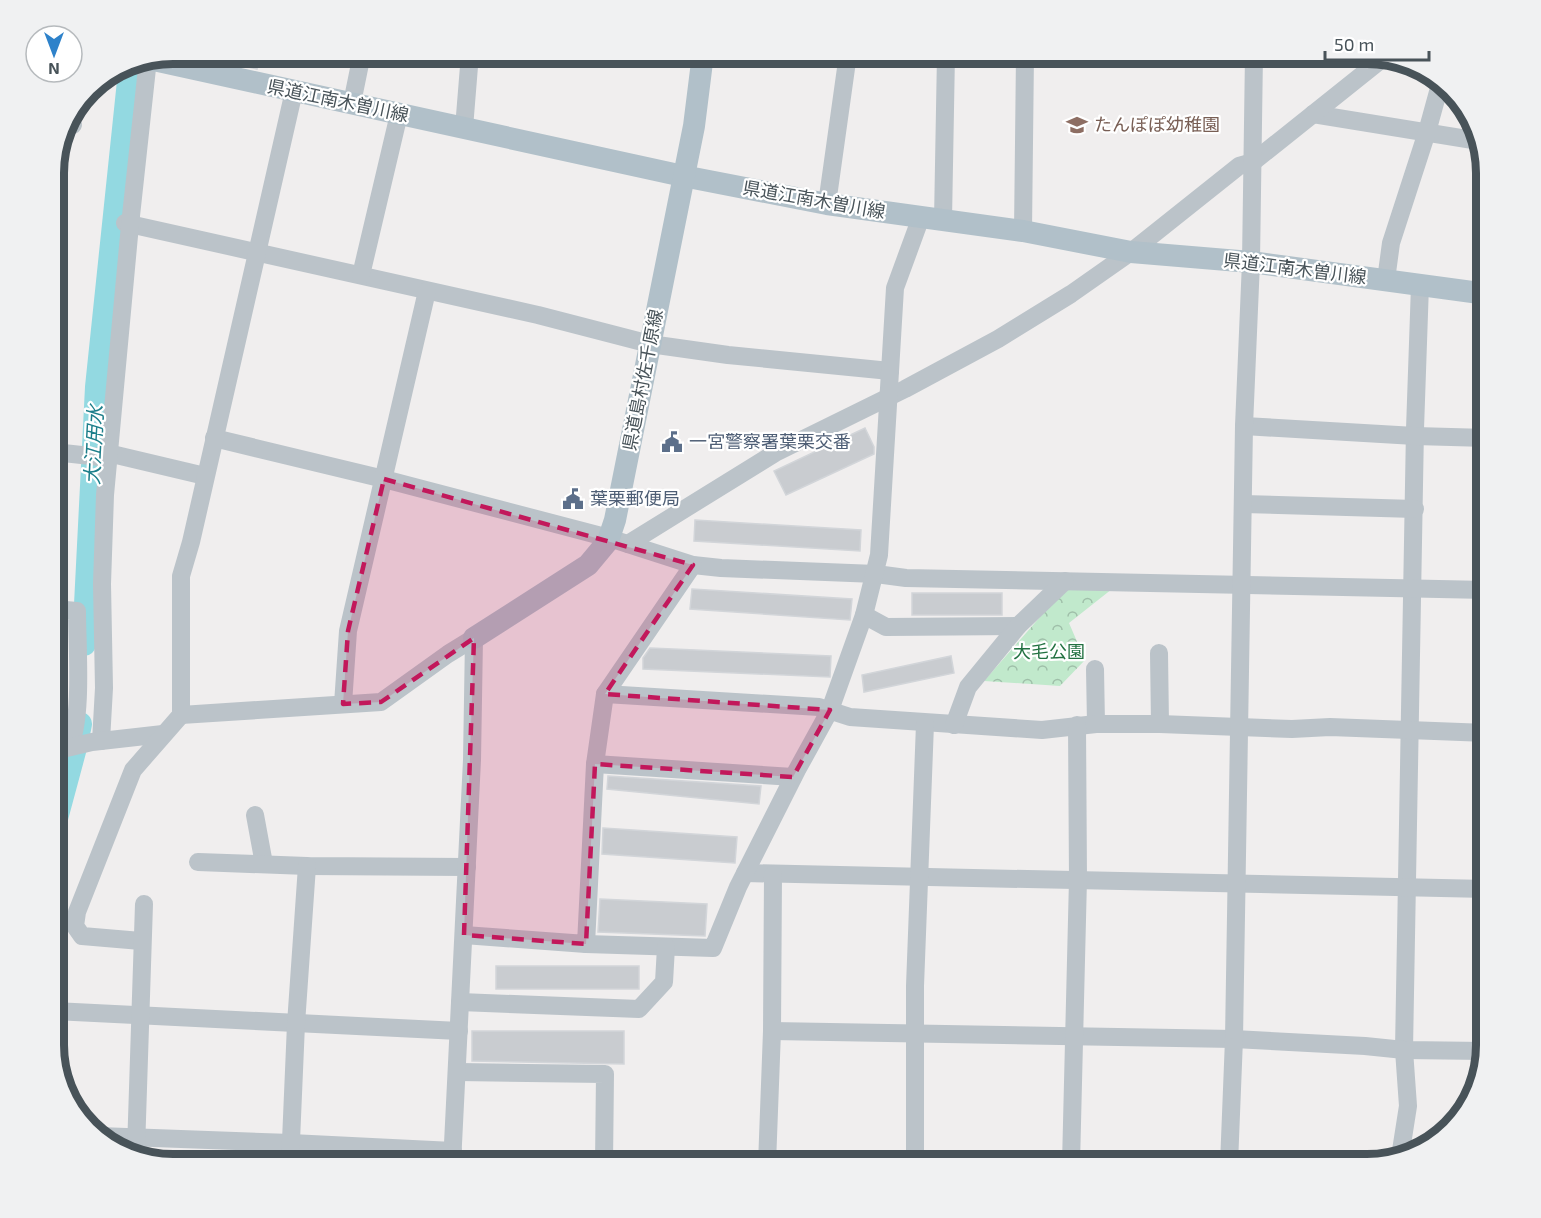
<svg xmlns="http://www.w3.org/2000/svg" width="1541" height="1218" font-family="'Exo 2','Noto Sans JP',sans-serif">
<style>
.park{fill:url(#park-crowns)}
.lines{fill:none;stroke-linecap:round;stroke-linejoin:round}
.river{stroke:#93d9e1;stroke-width:24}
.building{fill:#c9ccd0;stroke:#d2d5d9;stroke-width:1.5}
.minor{stroke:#bbc3c9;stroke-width:18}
.major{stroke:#b1c0c9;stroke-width:22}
.marked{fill:#c2185b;fill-opacity:0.2;stroke:#c2185b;stroke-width:4.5;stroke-dasharray:12 8;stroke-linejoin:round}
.labels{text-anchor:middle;stroke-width:4.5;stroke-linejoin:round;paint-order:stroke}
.street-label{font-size:18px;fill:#485359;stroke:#fff}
.education-label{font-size:18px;fill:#785e54;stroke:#fff;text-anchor:start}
.service-label{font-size:18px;fill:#4e5e75;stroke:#fff;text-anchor:start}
.park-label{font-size:18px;fill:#227141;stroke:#fff}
.water-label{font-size:20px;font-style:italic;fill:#1c7e8a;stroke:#fff}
.rim{fill:none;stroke:#485359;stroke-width:8}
</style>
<defs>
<pattern id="park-crowns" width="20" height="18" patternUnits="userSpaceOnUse" patternTransform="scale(1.5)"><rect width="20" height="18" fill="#c1e9cc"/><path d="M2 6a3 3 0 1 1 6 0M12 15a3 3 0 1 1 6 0" fill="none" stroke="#9fbfa9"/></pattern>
</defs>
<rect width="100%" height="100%" fill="#f0eeee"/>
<path class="park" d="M1068 585 1112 589 1069 623 1085 660 1060 686 984 681Z"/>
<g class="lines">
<g class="river">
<path d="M84 644 97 387 131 62"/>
<path d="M54 826 76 744 80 724"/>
</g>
</g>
<g class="building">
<path d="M189 54H260L257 69Z"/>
<path d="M865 428 874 447V454L786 495 774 471Z"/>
<path d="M695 520 861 530 860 551 694 541Z"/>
<path d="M692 589 852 599 850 620 690 609Z"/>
<rect x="912" y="593" width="90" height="22"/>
<path d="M650 648 831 656 830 677 643 669V658Z"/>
<path d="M951 656 954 673 864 692 862 675Z"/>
<path d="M608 776 761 786 759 804 607 789Z"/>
<path d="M603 828 737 837 735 863 602 854Z"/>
<path d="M600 899 707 904 705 936 598 932Z"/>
<rect x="496" y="966" width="143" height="23"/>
<path d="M472 1031H624V1064L472 1061Z"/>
</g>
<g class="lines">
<g class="minor">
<path d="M669 54 703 60"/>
<path d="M352 103 362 54"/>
<path d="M1313 114 1479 141"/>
<path d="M65 124 73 125"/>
<path d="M464 128 470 54"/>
<path d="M827 204 848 54"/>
<path d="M943 220 946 54"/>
<path d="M125 223 538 315 650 344 728 355 890 371"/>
<path d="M1023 231 1025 54"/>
<path d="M361 275 399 114"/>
<path d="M1386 280 1391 243 1427 132 1441 81"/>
<path d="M1420 285 1415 429 1404 1050 1485 1051"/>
<path d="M1244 426 1415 436 1487 438"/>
<path d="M214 438 384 479 609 538 693 565 721 568 876 574 906 578 1487 590"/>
<path d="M54 452 100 457 112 454 205 476"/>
<path d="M1243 504 1415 509"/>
<path d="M628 544 775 453 905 389 998 339 1071 294 1131 252 1239 166 1253 162 1382 59"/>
<path d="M54 609 77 611C77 645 83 719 69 747"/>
<path d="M864 615 886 627 1018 626"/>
<path d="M1159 653 1160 724"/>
<path d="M1095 669 1096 724"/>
<path d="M605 694 819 707 850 717 1042 730 1096 724H1160L1292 729 1330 727 1487 733"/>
<path d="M343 704 348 631 427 291"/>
<path d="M181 715 381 702 448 654 474 638"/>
<path d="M954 725 968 687 1018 626 1065 581"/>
<path d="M101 741 104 688 102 584 105 495 130 225 148 59"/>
<path d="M54 751 92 742 163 734"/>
<path d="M595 764 793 777"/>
<path d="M255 815 264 864"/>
<path d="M198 862 307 866 467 867"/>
<path d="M745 873 1487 889"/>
<path d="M464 935 586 944 595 764 605 694 693 565"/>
<path d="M141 941 82 936 75 926 77 912 133 770 181 715V576L191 542 294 91"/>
<path d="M586 944 713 948 738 887 797 770 830 710 864 615 879 555 895 288 921 217"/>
<path d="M460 1002 639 1009 664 982 666 947"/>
<path d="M54 1011 459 1031"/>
<path d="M772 1031 1234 1039 1365 1046 1404 1050 1408 1106 1400 1157"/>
<path d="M458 1072 605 1074 604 1164"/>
<path d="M99 1136 291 1143 453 1151"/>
<path d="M136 1150 144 904"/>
<path d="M290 1164 296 1024 307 866"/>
<path d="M452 1164 472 760 474 638"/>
<path d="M767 1164 772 1031 773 875"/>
<path d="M915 1164V986L925 724"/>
<path d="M1071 1164 1078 879 1077 725"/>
<path d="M1229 1164 1234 1039 1244 426 1251 262 1254 54"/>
</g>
<g class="major">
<path d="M149 59 683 176 827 204 1023 231 1131 252 1251 262 1487 294"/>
<path d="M474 638 588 565 608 541 615 520 694 126 703 54"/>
</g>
</g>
<path class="marked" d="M384 479 693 565 605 694 830 710 793 777 595 764 586 944 464 935 474 638 381 702 343 704 348 631Z"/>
<defs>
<symbol id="school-bare" viewBox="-9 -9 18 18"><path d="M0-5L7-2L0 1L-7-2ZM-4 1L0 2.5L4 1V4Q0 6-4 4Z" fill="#8d6e63" stroke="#fff" stroke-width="2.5" paint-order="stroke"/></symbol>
<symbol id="civic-bare" viewBox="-9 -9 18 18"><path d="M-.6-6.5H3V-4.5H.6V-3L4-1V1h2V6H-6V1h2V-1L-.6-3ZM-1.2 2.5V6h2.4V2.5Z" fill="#5c6f8a" stroke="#fff" stroke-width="2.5" paint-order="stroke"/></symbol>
</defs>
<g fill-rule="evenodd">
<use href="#school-bare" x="1062" y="110" width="30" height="30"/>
<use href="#civic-bare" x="657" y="427" width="30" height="30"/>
<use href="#civic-bare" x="558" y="484" width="30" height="30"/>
</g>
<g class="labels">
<g class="street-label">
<text transform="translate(338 101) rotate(12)" y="6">県道江南木曽川線</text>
<text transform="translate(814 200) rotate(10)" y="6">県道江南木曽川線</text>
<text transform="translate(1295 269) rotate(7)" y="6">県道江南木曽川線</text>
<text transform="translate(643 380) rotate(-79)" y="6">県道島村佐千原線</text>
</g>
<g class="education-label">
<text x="1094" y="131">たんぽぽ幼稚園</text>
</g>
<g class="service-label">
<text x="689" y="448">一宮警察署葉栗交番</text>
<text x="590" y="505">葉栗郵便局</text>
</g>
<g class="park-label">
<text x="1049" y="658">大毛公園</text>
</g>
<g class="water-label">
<text transform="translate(94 445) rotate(-87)" y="7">大江用水</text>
</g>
</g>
<path d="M0 0H1541V1218H0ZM173 64H1367A109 109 0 0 1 1476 173V1045A109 109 0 0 1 1367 1154H173A109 109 0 0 1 64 1045V173A109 109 0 0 1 173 64Z" fill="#f0f1f2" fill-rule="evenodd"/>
<path class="rim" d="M173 64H1367A109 109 0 0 1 1476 173V1045A109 109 0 0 1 1367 1154H173A109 109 0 0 1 64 1045V173A109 109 0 0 1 173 64Z"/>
<g transform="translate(54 54) rotate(180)"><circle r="28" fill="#ffffff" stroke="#b6babd" stroke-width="1.5"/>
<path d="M0-4.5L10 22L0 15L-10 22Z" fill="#2e82ca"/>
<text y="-9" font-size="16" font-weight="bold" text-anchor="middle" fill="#485359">N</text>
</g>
<path d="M1325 51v9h104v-9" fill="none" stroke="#485359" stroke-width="3"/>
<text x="1334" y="51" font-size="18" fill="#485359" stroke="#ffffff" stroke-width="4.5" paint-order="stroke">50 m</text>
</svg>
